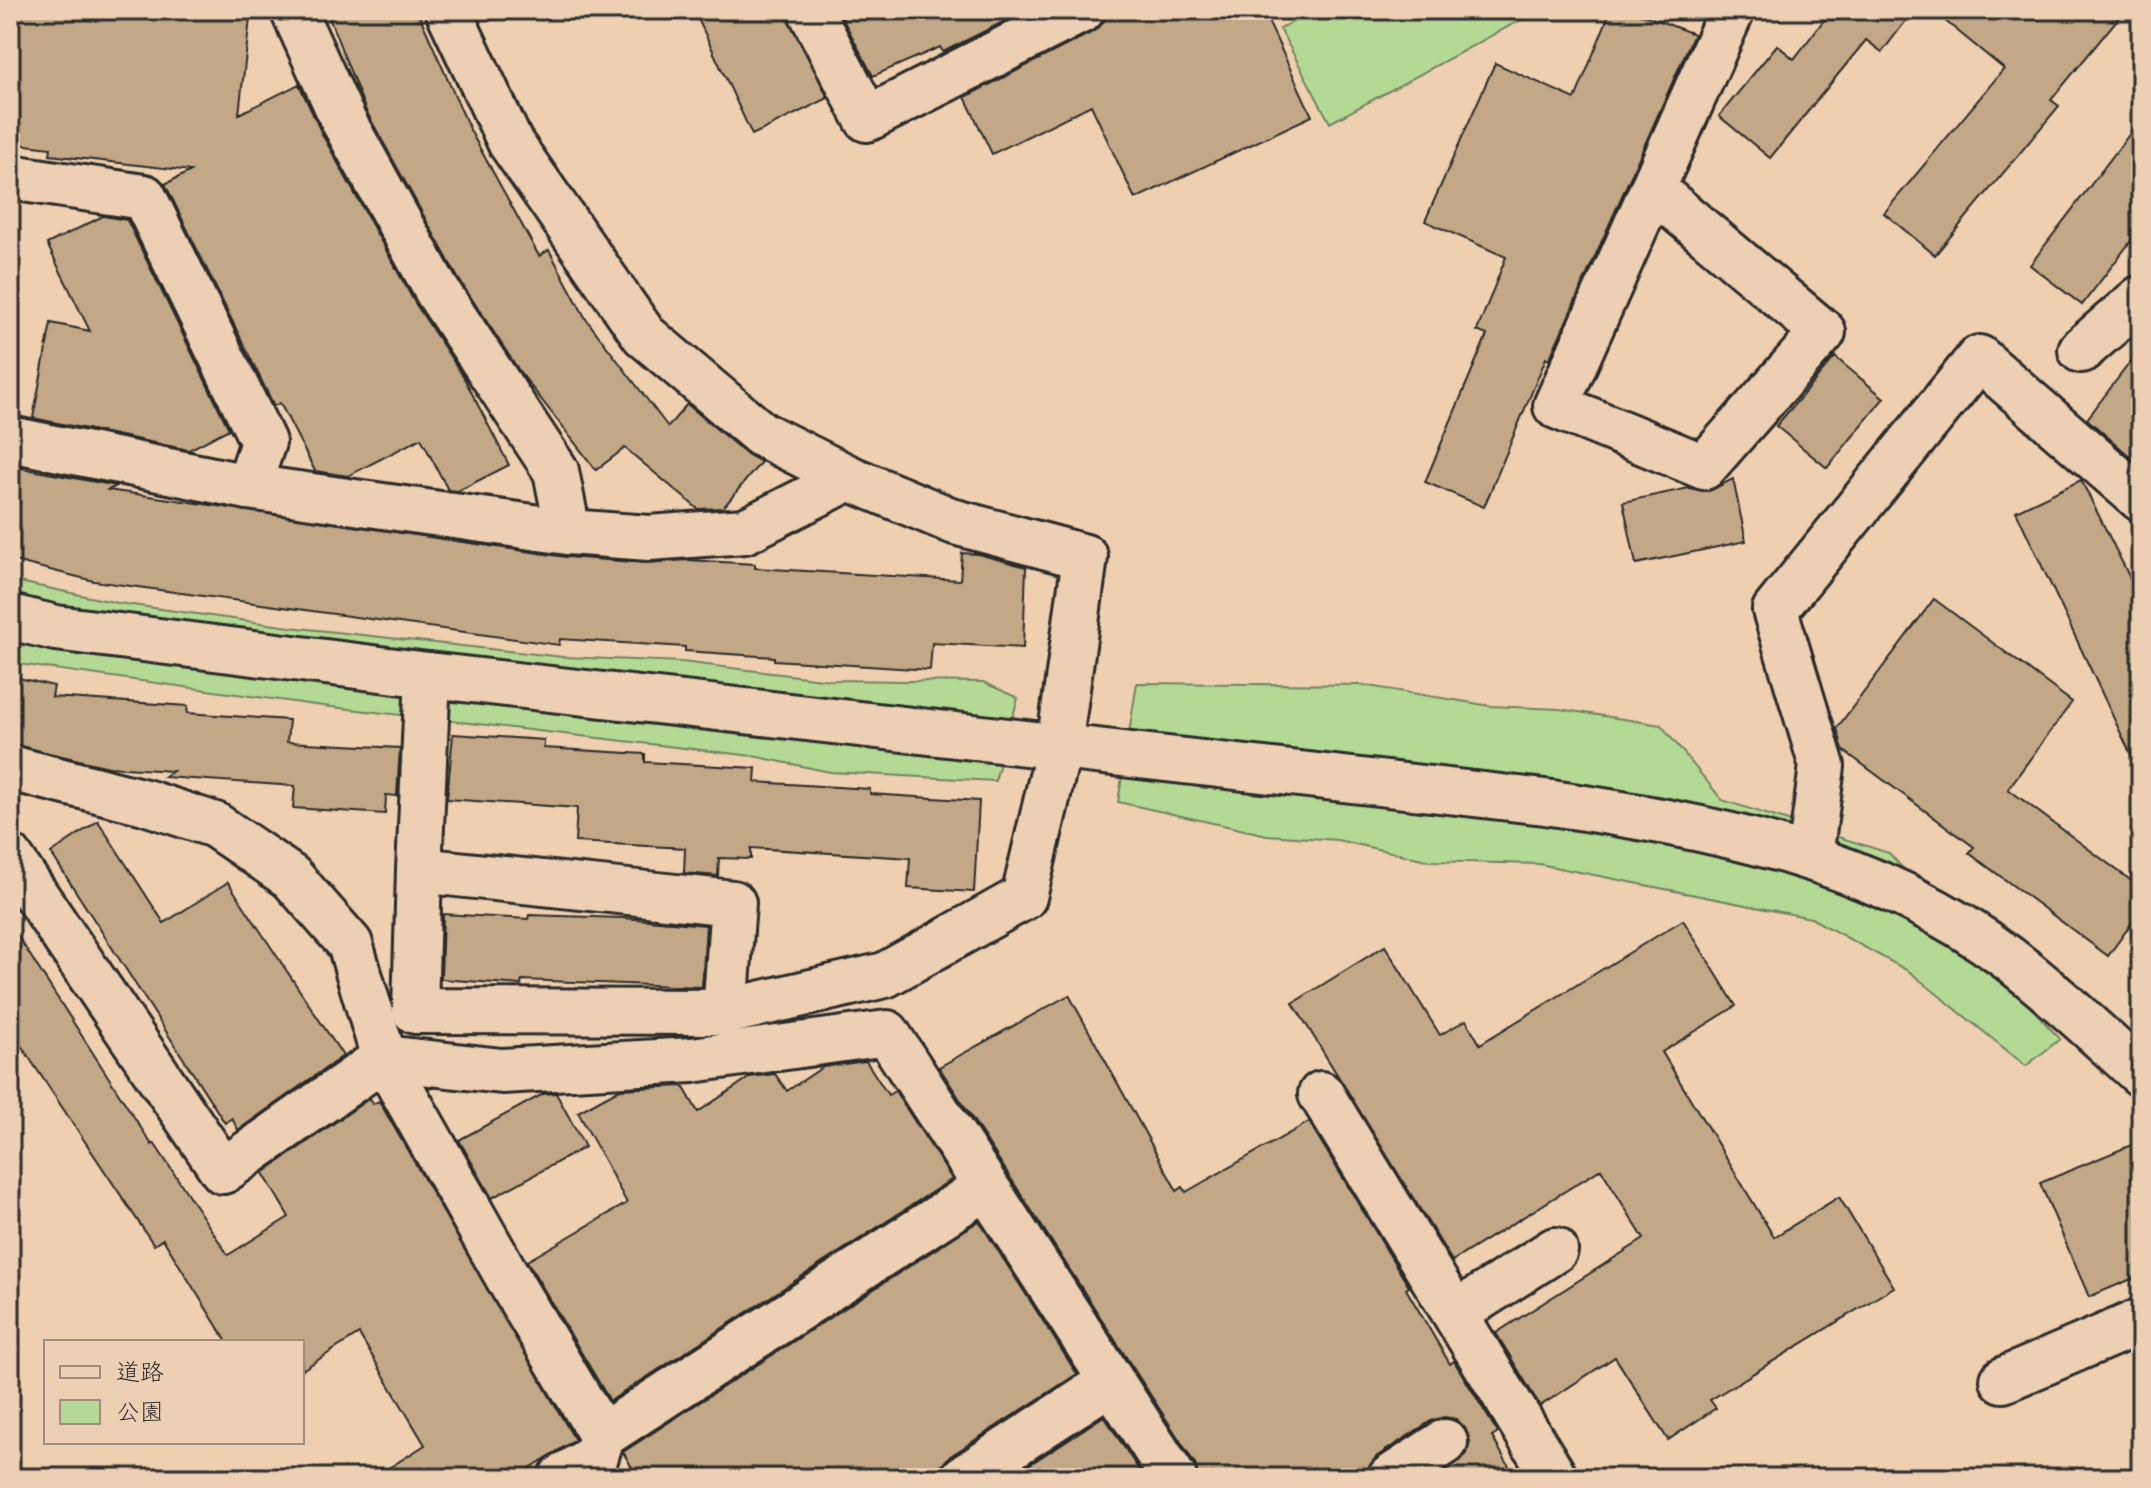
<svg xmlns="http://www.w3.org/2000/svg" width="2151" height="1488" font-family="Pangolin,'Klee One',sans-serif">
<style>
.green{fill:#b4d994;stroke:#708260;stroke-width:2}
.building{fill:#c2a886;stroke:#2b2b2b;stroke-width:2}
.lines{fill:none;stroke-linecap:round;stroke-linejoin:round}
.street-casing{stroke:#2b2b2b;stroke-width:50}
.secondary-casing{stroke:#2b2b2b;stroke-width:50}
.street{stroke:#edd0b4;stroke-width:44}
.secondary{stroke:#edd0b4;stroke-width:44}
</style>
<rect width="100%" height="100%" fill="#eed0b1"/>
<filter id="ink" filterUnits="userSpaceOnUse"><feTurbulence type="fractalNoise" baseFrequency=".0125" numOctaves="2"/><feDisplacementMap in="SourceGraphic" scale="16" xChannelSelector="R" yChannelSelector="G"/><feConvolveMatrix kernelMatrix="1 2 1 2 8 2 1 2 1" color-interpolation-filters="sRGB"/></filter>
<g filter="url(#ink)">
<g class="green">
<path d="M1314 10H1539L1330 123 1280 29Z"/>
<path d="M10 580 118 603 290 627 563 657 682 662 830 680 983 682 1018 698 995 781 830 772 753 756 315 705 10 663Z"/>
<path d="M1137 683 1362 685 1491 706 1559 709 1661 725 1722 800 1889 853 2060 1039 2026 1066 1910 972 1811 918 1539 864 1431 861 1337 840 1267 835 1118 802Z"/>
</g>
<g class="building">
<path d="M10 10H251L239 114 299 84 322 134 415 303 463 376 509 465 458 491 448 490 421 438 348 476 315 471 280 403 274 406 165 184 191 171 50 155 51 148 10 143Z"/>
<path d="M326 10H417L471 132 539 256 549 250 586 319 668 427 687 404 745 453 761 462 723 508 698 509 625 448 596 470 520 372 458 278 366 111Z"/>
<path d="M694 10H785L828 98 752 135Z"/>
<path d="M838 10H1027L943 52 940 47 873 76Z"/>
<path d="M1107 10H1263L1312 116 1135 199 1091 105 992 154 965 97 1093 32 1103 23Z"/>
<path d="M1611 10H1631L1694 34 1549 360 1546 358 1484 507 1425 482 1487 335 1477 331 1506 257 1425 221 1495 63 1575 99Z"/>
<path d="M1827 10H1914L1882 52 1866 40 1770 158 1719 116 1777 45 1794 59 1830 12Z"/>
<path d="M1932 10H2125L2051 100 2059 106 1935 255 1884 213 2004 69Z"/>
<path d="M2141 119V228L2082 305 2030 265Z"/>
<path d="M103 216 127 220 229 429 189 450 33 418 51 323 90 331 47 244Z"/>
<path d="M2141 348V466L2087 419Z"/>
<path d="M1835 357 1884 398 1827 468 1776 426Z"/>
<path d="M10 466 117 486 108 490 566 557 647 563 687 560 755 564V568L960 580 962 553 978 554 1026 567 1023 648 932 643 930 670 774 660V657L685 651V647L560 639 559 645 94 581 10 560Z"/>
<path d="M1733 479 1746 541 1636 564 1623 502 1689 488 1709 491Z"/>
<path d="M2081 480 2141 600V776L2016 511Z"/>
<path d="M1934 599 2072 702 2008 789 2141 888V910L2108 956 1969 853 1974 847 1843 750 1837 728Z"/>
<path d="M10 676 54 686 52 697 188 706 187 713 289 720 287 742 400 748 397 796 386 795 385 814 293 808 295 786 164 777 173 771 109 767 10 744Z"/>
<path d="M453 734 544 740V748L645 754V762L756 768 755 782 870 789V794L979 801 974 892 908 888 910 858 751 848V859L719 858 718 876 684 873 685 848 575 842 577 808 447 799Z"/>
<path d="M98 821 164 923 228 882 343 1056 238 1130 232 1118 225 1123 51 853Z"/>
<path d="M443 914 528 919 529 915 624 918 706 925 702 987 522 980 521 985 441 979Z"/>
<path d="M1683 920 1736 1006 1662 1052 1774 1237 1839 1197 1894 1287 1710 1400 1716 1408 1668 1440 1615 1357 1540 1406 1496 1333 1644 1239 1601 1169 1452 1261 1293 1003 1385 946 1440 1035 1466 1020 1480 1044Z"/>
<path d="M10 924 152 1145 154 1143 228 1255 289 1217 263 1173 370 1098 373 1104 379 1101 575 1440 514 1478H373L425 1445 359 1334 302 1370V1342H227L163 1239 154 1245 10 1029Z"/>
<path d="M1069 995 1177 1191 1183 1187 1186 1192 1309 1122 1409 1287 1406 1289 1450 1364 1454 1361 1498 1433 1492 1437 1516 1478H1442L1440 1475 1467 1454 1470 1441 1465 1428 1456 1419 1444 1417 1431 1421 1376 1457 1362 1478H1199L1195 1464 939 1067Z"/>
<path d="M866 1061 888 1095 895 1091 952 1179 610 1401 527 1261 627 1203 578 1112 620 1089 683 1086 698 1112 750 1077 775 1074 787 1091 823 1067Z"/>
<path d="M556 1093 585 1147 492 1198 459 1140 543 1094Z"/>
<path d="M2141 1141V1275L2089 1297 2040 1183Z"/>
<path d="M979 1221 1077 1374 949 1457 941 1466 938 1478H638L623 1452Z"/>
<path d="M1104 1416 1144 1478H1009Z"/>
</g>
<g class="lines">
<defs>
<g id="street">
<path d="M293 10 344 122 437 291 556 471 568 532"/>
<path d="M810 10 867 119 1082 10"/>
<path d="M10 177 144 197 263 442 248 487"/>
<path d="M1655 191 1823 332 1704 467 1556 406 1732 10"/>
<path d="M2081 350 2141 298"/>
<path d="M10 439 248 487 568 532 649 538 745 531 849 478"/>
<path d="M428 675 419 870 733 903 725 1012"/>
<path d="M10 768 145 802 215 825 291 877 350 944 384 1058 516 1292 602 1436 596 1456 561 1478"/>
<path d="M10 857 223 1171 384 1058 502 1071 692 1060 887 1033 1174 1478"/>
<path d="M1810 857 1822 766 1775 610 1979 358 2141 499"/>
<path d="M419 870 415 1011 725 1012 885 975 1024 897 1059 747 1085 557 955 522 849 478 761 434 644 335 510 142 448 10"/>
<path d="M1321 1094 1555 1478"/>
<path d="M1456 1313 1555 1250"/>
<path d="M2003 1380 2141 1321"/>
<path d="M602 1436 984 1188"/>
<path d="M963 1478 1110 1382"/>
<path d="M1390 1478 1445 1442"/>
</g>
<path id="secondary" d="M10 617 56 628 428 675 1545 802C1707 826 1873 856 2008 958 2054 993 2098 1035 2141 1074"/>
</defs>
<use href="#street" class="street-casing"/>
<use href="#secondary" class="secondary-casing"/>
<use href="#street" class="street"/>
<use href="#secondary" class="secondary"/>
</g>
</g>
<rect width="2151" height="1488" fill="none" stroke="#edd0b4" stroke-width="40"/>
<rect x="20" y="20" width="2111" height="1448" fill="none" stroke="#2b2b2b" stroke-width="3" filter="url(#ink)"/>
<rect x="44" y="1340" width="260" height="104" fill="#edd0b4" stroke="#9f8e7d" stroke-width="2"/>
<rect x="60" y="1366" width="40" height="12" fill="#edd0b4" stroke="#9f8e7d" stroke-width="2"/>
<text x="116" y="1380" font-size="24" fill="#2b2b2b">道路</text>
<rect x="60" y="1400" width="40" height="24" fill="#b4d994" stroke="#9f8e7d" stroke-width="2"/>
<text x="116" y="1420" font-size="24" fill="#2b2b2b">公園</text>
</svg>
